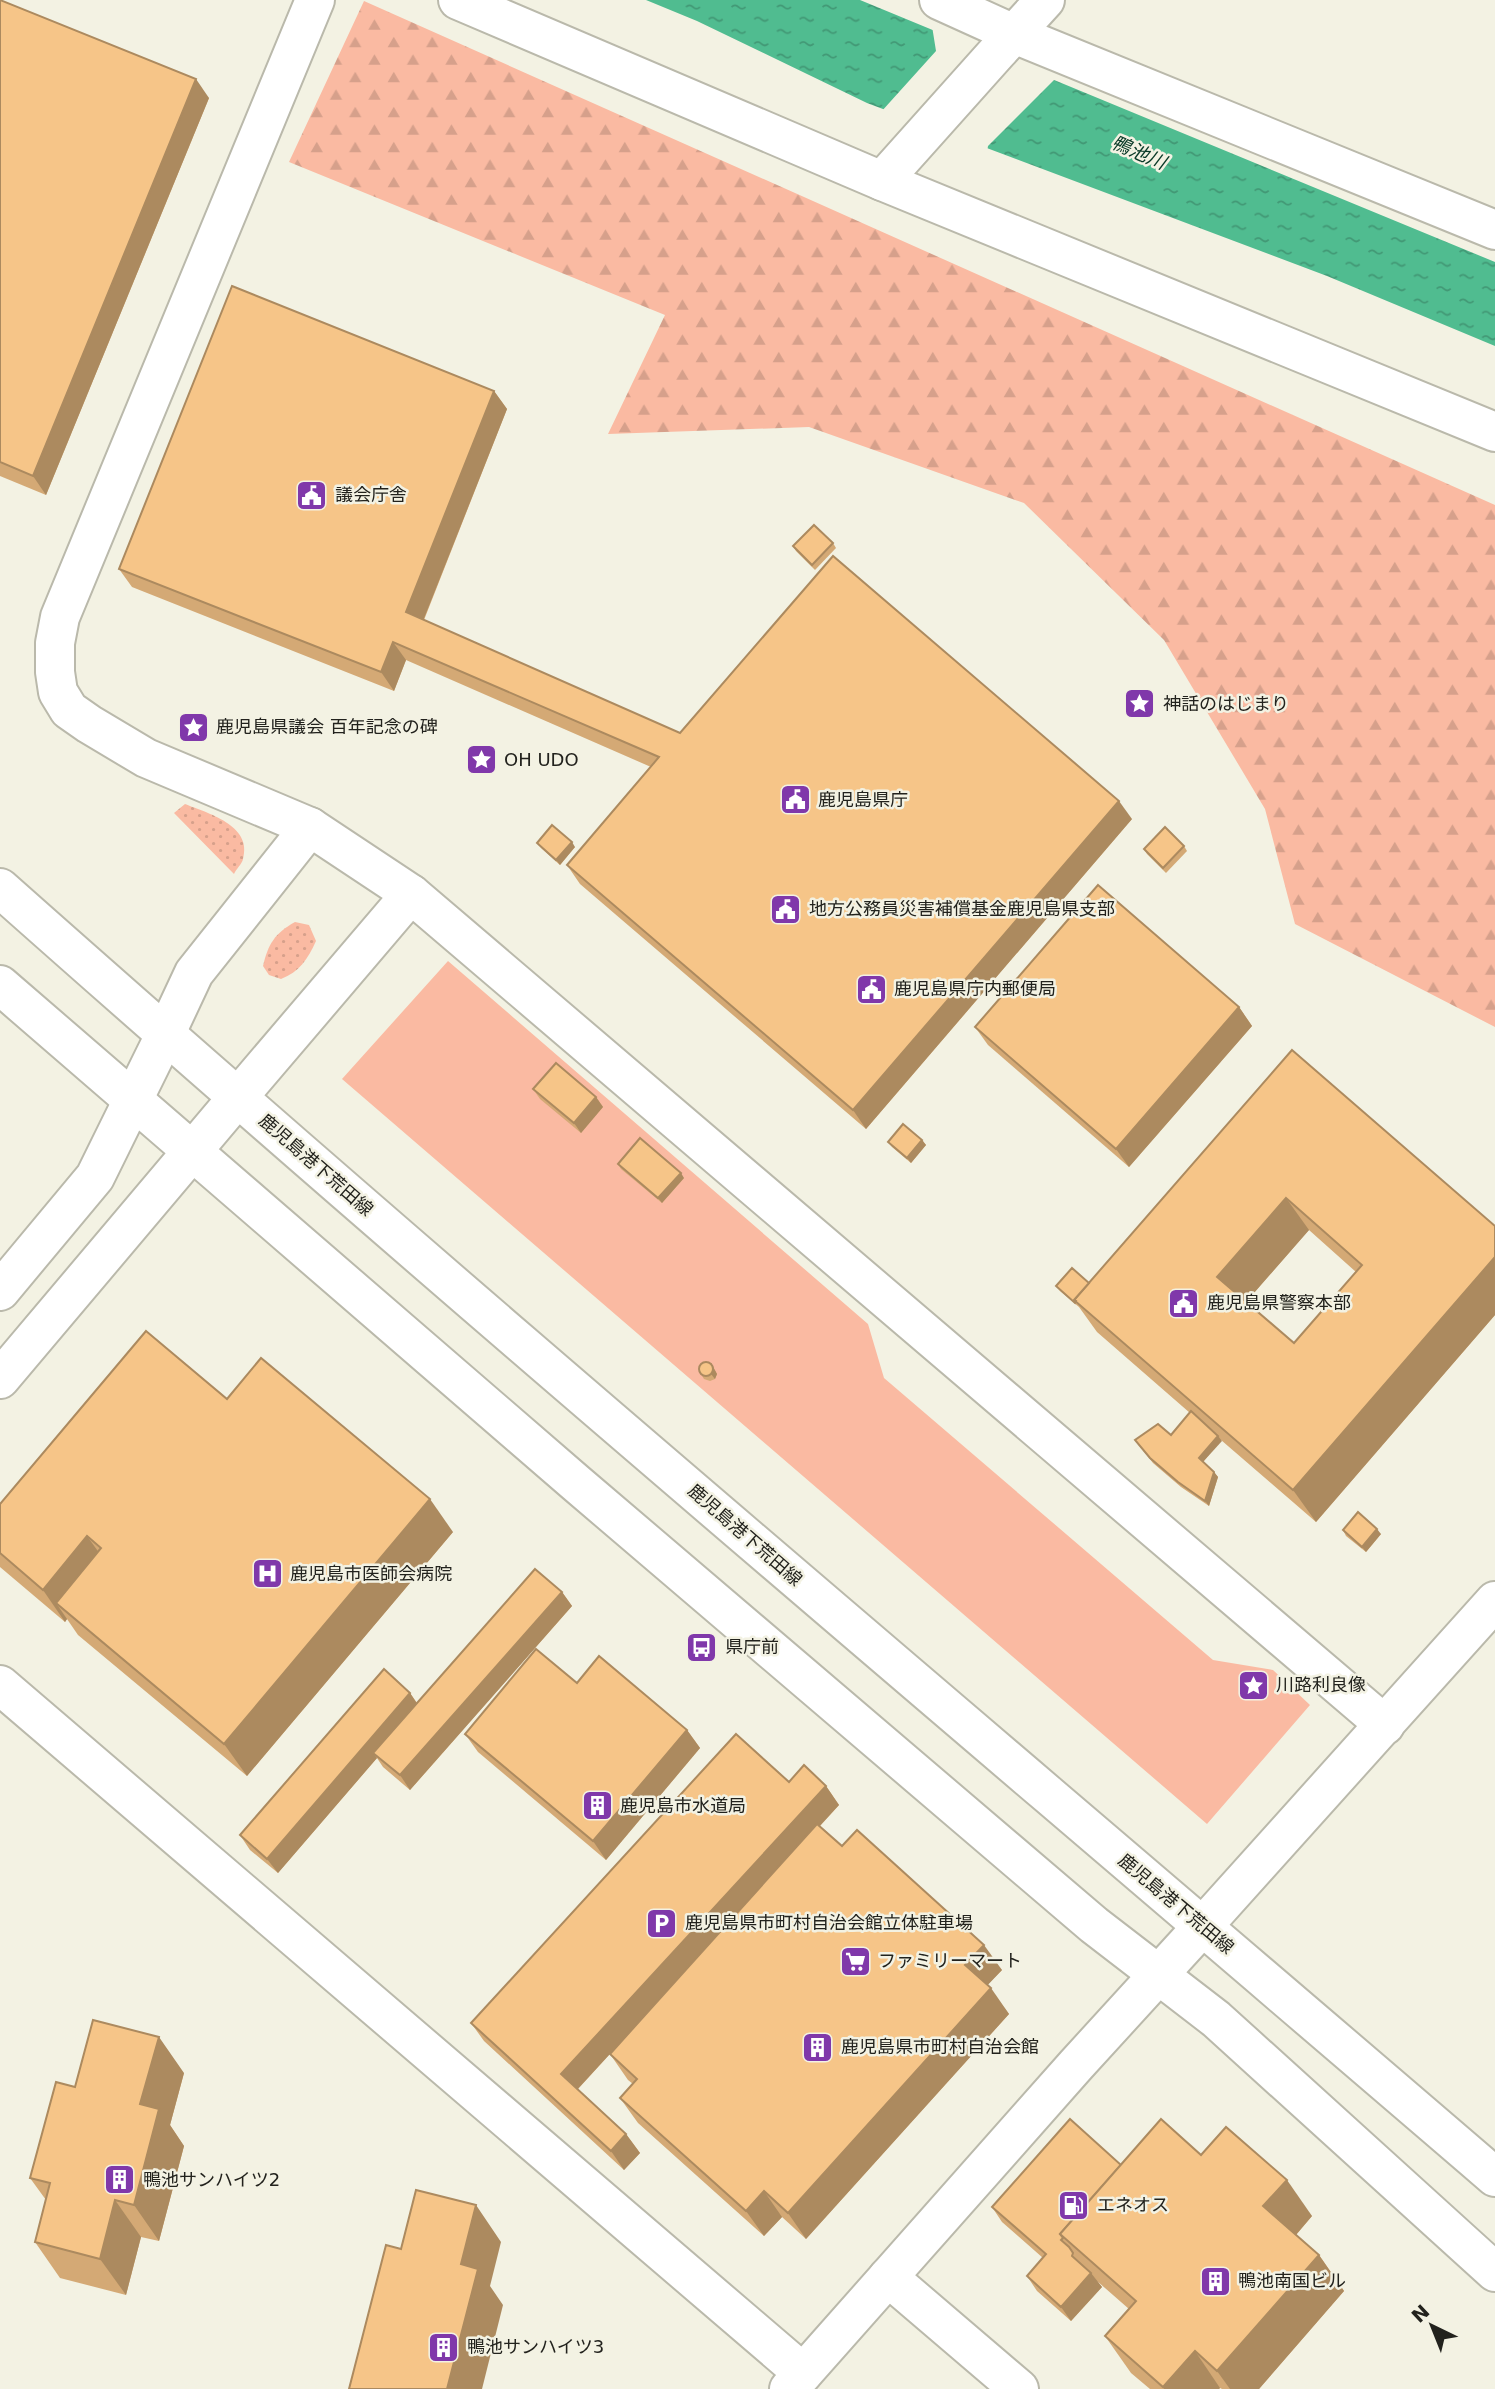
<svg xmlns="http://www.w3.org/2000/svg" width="1495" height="2389" font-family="'DejaVu Sans','Noto Sans JP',sans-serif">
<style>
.grass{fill:url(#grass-dots)}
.forest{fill:url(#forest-firs)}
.garden{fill:#fabaa2}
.water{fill:url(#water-ripples)}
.pier{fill:#f3f2e3}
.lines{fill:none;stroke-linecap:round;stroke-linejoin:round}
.minor-casing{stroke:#bab9ab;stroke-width:42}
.tertiary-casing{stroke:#bab9ab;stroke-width:42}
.secondary-casing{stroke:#bab9ab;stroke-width:42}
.minor{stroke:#fff;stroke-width:38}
.tertiary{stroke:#fff;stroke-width:38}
.secondary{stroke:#fff;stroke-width:38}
.wall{fill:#d4a975;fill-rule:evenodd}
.shaded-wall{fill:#ac8a5f}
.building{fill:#f6c588;stroke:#ac8a5f;stroke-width:2;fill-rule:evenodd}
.labels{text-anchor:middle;stroke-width:5;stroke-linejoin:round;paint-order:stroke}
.poi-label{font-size:18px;fill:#22221d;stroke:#f3f2e3;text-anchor:start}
.street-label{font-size:18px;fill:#22221d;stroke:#f3f2e3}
.water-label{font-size:19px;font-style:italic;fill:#083927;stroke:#f3f2e3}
</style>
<defs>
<pattern id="grass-dots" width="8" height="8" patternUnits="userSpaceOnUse" patternTransform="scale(1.75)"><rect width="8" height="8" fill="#fabaa2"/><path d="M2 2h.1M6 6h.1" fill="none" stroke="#d6a08b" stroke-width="1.8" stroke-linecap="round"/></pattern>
<pattern id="forest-firs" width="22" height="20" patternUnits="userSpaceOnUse" patternTransform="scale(1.75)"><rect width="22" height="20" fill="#fabaa2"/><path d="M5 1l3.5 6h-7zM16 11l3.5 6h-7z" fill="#d6a08b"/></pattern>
<pattern id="water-ripples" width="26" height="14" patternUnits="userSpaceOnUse" patternTransform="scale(1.75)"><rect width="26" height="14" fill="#50bc90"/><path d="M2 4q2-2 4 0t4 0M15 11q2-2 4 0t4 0" fill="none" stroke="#429875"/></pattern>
</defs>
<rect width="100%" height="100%" fill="#f3f2e3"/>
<g class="grass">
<path d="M185 804C207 813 253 825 243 859 242 864 236 869 234 874L174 813Z"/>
<path d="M295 922 309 925 316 941C308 959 299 972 281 979L269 975 263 966C268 944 275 933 295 922Z"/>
</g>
<path class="forest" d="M364 1 1495 505V1027L1295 924 1265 809 1164 640 1024 503 809 427 608 434 665 315 289 162Z"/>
<path class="garden" d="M448 961 868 1324 884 1378 1213 1660 1273 1670 1310 1705 1207 1824 342 1079Z"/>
<path class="water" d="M646 0H860L1495 262V346L1327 276 867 103 697 21Z"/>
<path class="pier" d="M932 26 1055 79 988 146 987 152 881 112 936 51Z"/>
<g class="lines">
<defs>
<g id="minor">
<path d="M315 0 60 617 55 643V672L58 692 69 710 89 724 146 758 310 827 411 894 1385 1725"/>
<path d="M458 0 882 181 1495 432"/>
<path d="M939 0 1014 34 1495 230"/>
<path d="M1014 34 1045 0"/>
<path d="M882 181 1000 49"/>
<path d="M165 1035 194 973 310 827"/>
<path d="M238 1097 411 894"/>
<path d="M0 1685 803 2373"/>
<path d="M1202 1927 1495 1601"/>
<path d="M888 2277 1019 2389"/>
</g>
<g id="tertiary">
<path d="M1000 49 1014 34"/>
<path d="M0 1291 95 1177 165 1035"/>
<path d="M0 1379 238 1097"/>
<path d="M789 2389 1076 2065 1202 1927"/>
</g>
<g id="secondary">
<path d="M0 888C492 1325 996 1748 1495 2177"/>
<path d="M0 985 576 1483 1094 1925 1216 2019 1495 2272"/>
</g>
</defs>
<use href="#minor" class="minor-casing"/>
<use href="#tertiary" class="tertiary-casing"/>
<use href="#secondary" class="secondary-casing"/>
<use href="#minor" class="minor"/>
<use href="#tertiary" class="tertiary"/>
<use href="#secondary" class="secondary"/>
</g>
<g class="wall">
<path d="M0 0 209 98 46 495 0 476Z"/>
<path d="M494 391 507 409 424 620 680 733 1132 819 866 1129 580 884 567 865 651 767 406 660 394 691 132 587 119 569Z"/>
<path d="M833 543 836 548 815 570 796 551 793 546Z"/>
<path d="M537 843 575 847 560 865 541 848Z"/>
<path d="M1184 846 1187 851 1166 873 1147 854 1144 849Z"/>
<path d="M1239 1007 1252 1026 1129 1167 988 1045 975 1027Z"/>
<path d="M1292 1050 1495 1226V1315L1316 1522 1221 1440 1203 1462 1214 1472 1218 1477 1209 1506 1181 1487 1153 1463 1135 1440 1171 1435 1190 1413 1097 1332 1079 1307 1060 1291 1056 1286 1089 1283ZM1309 1230 1356 1272 1294 1343 1246 1302Z"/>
<path d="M533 1089 596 1097 603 1107 581 1133 540 1099Z"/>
<path d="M922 1140 926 1145 911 1163 892 1147 888 1142Z"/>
<path d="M618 1164 684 1178 662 1203 621 1169Z"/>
<path d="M711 1363 717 1374 715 1379 710 1381 704 1379 701 1374Z"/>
<path d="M0 1504 453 1532 247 1776 78 1635 67 1619 65 1622 0 1567Z"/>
<path d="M1343 1530 1381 1534 1366 1552 1346 1536Z"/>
<path d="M562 1592 572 1606 410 1790 383 1767 377 1758 278 1873 250 1850 240 1835 410 1693 417 1703Z"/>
<path d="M577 1683 687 1730 700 1748 606 1860 478 1752 465 1734Z"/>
<path d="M789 1782 826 1786 839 1805 820 1826 842 1846 1002 1970 987 1985 1009 2014 806 2239 782 2217 764 2236 638 2123 620 2098 633 2084 628 2080 610 2054 619 2044 578 2089 626 2134 640 2153 624 2170 484 2041 471 2023Z"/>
<path d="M184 2073 170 2125 184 2146 159 2241 141 2237 126 2295 60 2278 35 2242 46 2200 30 2178 75 2087Z"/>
<path d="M1201 2155 1312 2216 1296 2235 1319 2255 1344 2291 1259 2389H1222L1220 2388 1219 2389H1150L1131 2373 1105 2336 1129 2309 1097 2281 1102 2287 1071 2321 1037 2291 1027 2276 1043 2258 1002 2222 992 2207 1121 2165Z"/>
</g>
<g class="shaded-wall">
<path d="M196 79 209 98 46 495 33 476Z"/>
<path d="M494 391 507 409 419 631 406 612Z"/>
<path d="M393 642 406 660 394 691 381 672Z"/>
<path d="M1119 801 1132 819 866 1129 853 1110Z"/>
<path d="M572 842 575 847 560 865 556 860Z"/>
<path d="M1239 1007 1252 1026 1129 1167 1116 1149Z"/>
<path d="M596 1097 603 1107 581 1133 574 1123Z"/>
<path d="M922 1140 926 1145 911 1163 907 1158Z"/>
<path d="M681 1173 684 1178 662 1203 658 1198Z"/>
<path d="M1286 1198 1309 1230 1240 1309 1217 1277Z"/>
<path d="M1495 1257V1315L1316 1522 1293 1490Z"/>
<path d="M711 1363 717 1374 715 1379 711 1374Z"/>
<path d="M1218 1436 1222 1441 1202 1463 1199 1458Z"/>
<path d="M1214 1472 1218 1477 1209 1506 1205 1501Z"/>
<path d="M430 1499 453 1532 247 1776 224 1744Z"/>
<path d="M1377 1529 1381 1534 1366 1552 1362 1547Z"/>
<path d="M87 1536 110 1568 56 1603 67 1619 65 1622 43 1590Z"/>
<path d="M562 1592 572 1606 410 1790 400 1775Z"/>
<path d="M410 1693 420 1708 373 1753 377 1758 278 1873 267 1859Z"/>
<path d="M687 1730 700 1748 606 1860 593 1841Z"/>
<path d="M826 1786 839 1805 574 2093 561 2074Z"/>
<path d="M984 1945 1002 1970 983 1990 965 1965Z"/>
<path d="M991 1988 1009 2014 806 2239 788 2213Z"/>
<path d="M159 2037 184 2073 170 2125 184 2146 159 2241 134 2205 140 2104Z"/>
<path d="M626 2134 640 2153 624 2170 611 2151Z"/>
<path d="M1287 2180 1312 2216 1289 2243 1263 2206Z"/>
<path d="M764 2191 782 2217 764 2236 746 2211Z"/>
<path d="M115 2200 141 2237 126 2295 100 2259Z"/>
<path d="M476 2205 501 2242 490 2286 503 2305 482 2389H447L461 2264Z"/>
<path d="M1319 2255 1344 2291 1259 2389H1230L1217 2371Z"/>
<path d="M1091 2273 1102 2287 1071 2321 1061 2307Z"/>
<path d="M1195 2351 1220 2388 1219 2389H1164L1163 2387Z"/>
</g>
<g class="building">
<path d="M0 0 196 79 33 476 0 462Z"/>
<path d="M232 286 494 391 406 612 680 733 833 556 1119 801 853 1110 567 865 659 757 393 642 381 672 119 569Z"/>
<path d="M814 525 833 543 812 565 793 546Z"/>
<path d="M552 825 572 842 556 860 537 843Z"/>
<path d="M1165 827 1184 846 1163 868 1144 849Z"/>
<path d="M1098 885 1239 1007 1116 1149 975 1027Z"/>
<path d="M1292 1050 1495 1226V1257L1293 1490 1074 1300ZM1286 1198 1362 1265 1294 1343 1217 1277Z"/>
<path d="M556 1063 596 1097 574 1123 533 1089Z"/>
<path d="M903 1124 922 1140 907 1158 888 1142Z"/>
<path d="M640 1138 681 1173 658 1198 618 1164Z"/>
<path d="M1072 1268 1089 1283 1074 1300 1076 1301 1075 1303 1056 1286Z"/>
<path d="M146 1331 227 1399 261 1358 430 1499 224 1744 56 1603 101 1548 87 1536 43 1590 0 1553V1504Z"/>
<circle cx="706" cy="1369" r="7"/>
<path d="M1191 1411 1218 1436 1199 1458 1214 1472 1205 1501 1178 1482 1150 1458 1135 1440 1158 1424 1171 1435Z"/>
<path d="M1358 1512 1377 1529 1362 1547 1343 1530Z"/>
<path d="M535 1569 562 1592 400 1775 373 1753Z"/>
<path d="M536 1649 577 1683 599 1656 687 1730 593 1841 465 1734Z"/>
<path d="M384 1669 410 1693 267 1859 240 1835Z"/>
<path d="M736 1734 789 1782 804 1765 826 1786 561 2074 626 2134 611 2151 471 2023Z"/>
<path d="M817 1824 842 1846 857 1830 984 1945 965 1965 991 1988 788 2213 764 2191 746 2211 620 2098 637 2079 610 2054Z"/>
<path d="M93 2020 159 2037 140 2104 159 2109 134 2205 115 2200 100 2259 35 2242 50 2183 30 2178 56 2082 75 2087Z"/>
<path d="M1070 2119 1121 2165 1060 2234 1063 2238 1061 2240 1069 2247 1073 2253 1072 2256 1091 2273 1061 2307 1027 2276 1046 2254 992 2207Z"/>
<path d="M1161 2119 1201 2155 1226 2127 1287 2180 1263 2206 1319 2255 1217 2371 1195 2351 1163 2387 1105 2336 1136 2301 1060 2234Z"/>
<path d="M416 2190 476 2205 461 2264 478 2269 447 2389H349L386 2245 401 2249Z"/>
</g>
<defs>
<symbol id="civic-square" viewBox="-11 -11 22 22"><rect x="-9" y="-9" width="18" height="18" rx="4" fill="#8038aa" stroke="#f3f2e3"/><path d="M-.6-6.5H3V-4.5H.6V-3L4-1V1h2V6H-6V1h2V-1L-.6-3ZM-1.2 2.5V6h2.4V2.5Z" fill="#fff"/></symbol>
<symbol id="sight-square" viewBox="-11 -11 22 22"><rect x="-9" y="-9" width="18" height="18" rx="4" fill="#8038aa" stroke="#f3f2e3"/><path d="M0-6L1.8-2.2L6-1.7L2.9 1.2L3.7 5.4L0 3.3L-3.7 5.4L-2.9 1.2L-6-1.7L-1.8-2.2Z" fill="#fff"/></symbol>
<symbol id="hospital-square" viewBox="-11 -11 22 22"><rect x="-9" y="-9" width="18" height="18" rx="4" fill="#8038aa" stroke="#f3f2e3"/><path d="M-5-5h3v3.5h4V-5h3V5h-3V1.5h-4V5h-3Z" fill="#fff"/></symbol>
<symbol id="bus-square" viewBox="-11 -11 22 22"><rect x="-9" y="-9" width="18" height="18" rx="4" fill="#8038aa" stroke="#f3f2e3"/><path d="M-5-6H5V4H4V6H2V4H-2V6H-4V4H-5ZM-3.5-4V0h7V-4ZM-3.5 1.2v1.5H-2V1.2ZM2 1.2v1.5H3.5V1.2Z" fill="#fff"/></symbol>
<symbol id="building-square" viewBox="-11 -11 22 22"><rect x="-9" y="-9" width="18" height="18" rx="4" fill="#8038aa" stroke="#f3f2e3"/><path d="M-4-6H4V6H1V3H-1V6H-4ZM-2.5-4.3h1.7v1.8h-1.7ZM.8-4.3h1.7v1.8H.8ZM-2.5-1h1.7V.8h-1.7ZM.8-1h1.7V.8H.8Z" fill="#fff"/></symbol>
<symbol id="parking-square" viewBox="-11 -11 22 22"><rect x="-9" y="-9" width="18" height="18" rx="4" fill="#8038aa" stroke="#f3f2e3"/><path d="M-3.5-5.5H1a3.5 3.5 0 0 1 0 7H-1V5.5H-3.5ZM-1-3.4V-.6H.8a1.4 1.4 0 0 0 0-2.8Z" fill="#fff"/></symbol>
<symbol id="supermarket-square" viewBox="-11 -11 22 22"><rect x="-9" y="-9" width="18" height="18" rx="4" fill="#8038aa" stroke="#f3f2e3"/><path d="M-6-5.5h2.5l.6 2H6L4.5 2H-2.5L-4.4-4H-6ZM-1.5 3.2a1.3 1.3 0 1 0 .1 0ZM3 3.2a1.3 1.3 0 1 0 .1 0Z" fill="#fff"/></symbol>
<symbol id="fuel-square" viewBox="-11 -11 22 22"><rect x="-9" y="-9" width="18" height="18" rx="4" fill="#8038aa" stroke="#f3f2e3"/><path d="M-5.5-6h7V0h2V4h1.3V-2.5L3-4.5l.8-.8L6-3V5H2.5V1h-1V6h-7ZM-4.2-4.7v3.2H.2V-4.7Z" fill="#fff"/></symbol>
</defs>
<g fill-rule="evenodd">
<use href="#civic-square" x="294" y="478" width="35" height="35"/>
<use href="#sight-square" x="1122" y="686" width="35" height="35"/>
<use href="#sight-square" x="176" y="710" width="35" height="35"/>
<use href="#sight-square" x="464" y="742" width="35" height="35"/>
<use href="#civic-square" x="778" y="782" width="35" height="35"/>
<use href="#civic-square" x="768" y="892" width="35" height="35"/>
<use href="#civic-square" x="854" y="972" width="35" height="35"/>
<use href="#civic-square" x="1166" y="1286" width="35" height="35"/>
<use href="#hospital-square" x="250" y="1556" width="35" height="35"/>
<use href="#bus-square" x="684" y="1630" width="35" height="35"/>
<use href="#sight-square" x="1236" y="1668" width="35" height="35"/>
<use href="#building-square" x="580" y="1788" width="35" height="35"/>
<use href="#parking-square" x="644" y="1906" width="35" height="35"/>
<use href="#supermarket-square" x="838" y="1944" width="35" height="35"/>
<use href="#building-square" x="800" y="2030" width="35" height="35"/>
<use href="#building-square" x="102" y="2162" width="35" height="35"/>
<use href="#fuel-square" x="1056" y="2188" width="35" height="35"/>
<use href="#building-square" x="1198" y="2264" width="35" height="35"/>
<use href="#building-square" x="426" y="2330" width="35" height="35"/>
</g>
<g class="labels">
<g class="poi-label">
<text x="335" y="501">議会庁舎</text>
<text x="1163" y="710">神話のはじまり</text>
<text x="216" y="733">鹿児島県議会 百年記念の碑</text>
<text x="504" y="766">OH UDO</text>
<text x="818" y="806">鹿児島県庁</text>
<text x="809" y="915">地方公務員災害補償基金鹿児島県支部</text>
<text x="894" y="995">鹿児島県庁内郵便局</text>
<text x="1207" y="1309">鹿児島県警察本部</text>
<text x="290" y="1580">鹿児島市医師会病院</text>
<text x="725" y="1653">県庁前</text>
<text x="1276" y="1691">川路利良像</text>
<text x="620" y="1812">鹿児島市水道局</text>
<text x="685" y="1929">鹿児島県市町村自治会館立体駐車場</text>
<text x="878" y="1967">ファミリーマート</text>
<text x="841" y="2053">鹿児島県市町村自治会館</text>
<text x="143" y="2186">鴨池サンハイツ2</text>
<text x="1097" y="2211">エネオス</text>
<text x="1238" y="2287">鴨池南国ビル</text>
<text x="467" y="2353">鴨池サンハイツ3</text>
</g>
<g class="street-label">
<text transform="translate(316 1165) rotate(41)" y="6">鹿児島港下荒田線</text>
<text transform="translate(745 1535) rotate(41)" y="6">鹿児島港下荒田線</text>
<text transform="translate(1176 1904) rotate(40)" y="6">鹿児島港下荒田線</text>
</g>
<g class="water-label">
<text transform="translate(1139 152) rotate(23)" y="7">鴨池川</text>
</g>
</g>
<g transform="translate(1432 2326) rotate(317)" stroke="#f3f2e3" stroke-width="5" paint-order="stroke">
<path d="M0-5L12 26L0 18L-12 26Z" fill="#22221d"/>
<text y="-10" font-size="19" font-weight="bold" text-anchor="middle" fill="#22221d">N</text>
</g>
</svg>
